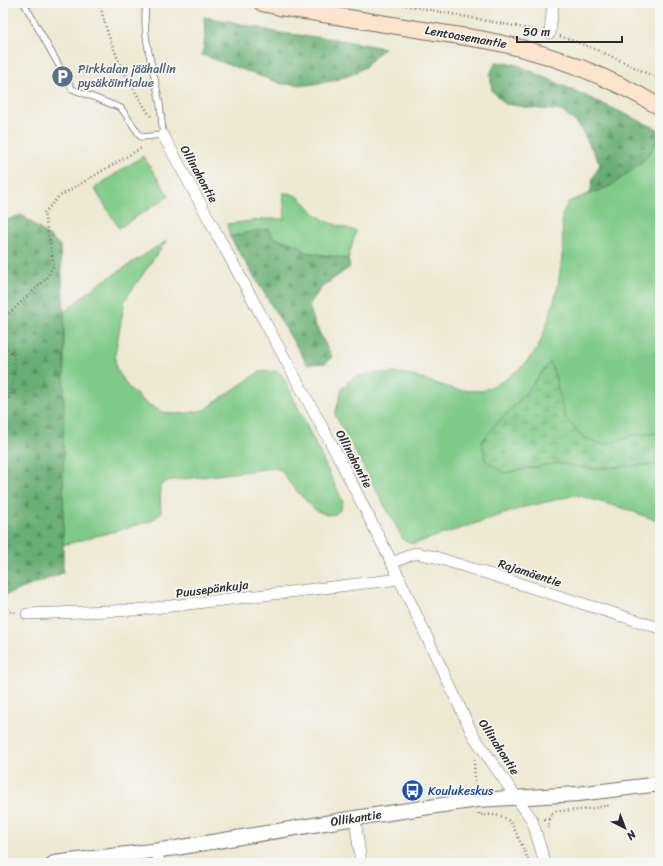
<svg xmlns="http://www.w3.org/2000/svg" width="663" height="866" font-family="Sriracha,sans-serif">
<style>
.grass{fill:#7fca88;stroke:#557a5a}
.forest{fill:url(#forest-firs);stroke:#496c50}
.wetland{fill:url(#wetland-marsh);stroke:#557a5a}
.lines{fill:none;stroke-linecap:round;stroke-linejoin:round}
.service-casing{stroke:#6f6e66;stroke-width:7}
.minor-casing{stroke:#6f6e66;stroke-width:12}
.tertiary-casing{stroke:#6f6e66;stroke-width:16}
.secondary-casing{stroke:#6f6e66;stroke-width:18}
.path{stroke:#6f6e66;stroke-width:2.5;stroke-dasharray:1 3;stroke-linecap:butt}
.service{stroke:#fff;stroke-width:5.5}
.minor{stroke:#fff;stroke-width:11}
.tertiary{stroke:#fff;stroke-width:14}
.secondary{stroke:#fce5cf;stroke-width:16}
.labels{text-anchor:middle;stroke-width:3.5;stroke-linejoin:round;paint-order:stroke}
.street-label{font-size:12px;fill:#2b2b2b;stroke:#f6f6f2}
.service-label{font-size:12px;fill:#4e5e75;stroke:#f6f6f2;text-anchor:start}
.transit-label{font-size:12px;fill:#164399;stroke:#f6f6f2;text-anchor:start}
</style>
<defs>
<pattern id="forest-firs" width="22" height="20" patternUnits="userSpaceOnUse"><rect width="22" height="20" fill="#67ae74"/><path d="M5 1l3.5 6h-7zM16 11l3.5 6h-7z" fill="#558e5f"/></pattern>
<pattern id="wetland-marsh" width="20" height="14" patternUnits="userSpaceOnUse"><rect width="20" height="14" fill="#7fca88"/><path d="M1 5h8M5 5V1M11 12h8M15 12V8" fill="none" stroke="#68a46f"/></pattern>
</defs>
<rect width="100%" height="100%" fill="#f6f6f2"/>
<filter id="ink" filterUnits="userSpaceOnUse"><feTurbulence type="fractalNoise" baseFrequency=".025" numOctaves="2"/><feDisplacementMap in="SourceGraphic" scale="8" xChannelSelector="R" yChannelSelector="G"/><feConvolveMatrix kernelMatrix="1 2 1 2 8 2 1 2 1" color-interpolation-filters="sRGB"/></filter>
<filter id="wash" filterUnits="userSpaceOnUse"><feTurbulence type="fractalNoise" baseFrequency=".012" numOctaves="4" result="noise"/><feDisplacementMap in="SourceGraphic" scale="16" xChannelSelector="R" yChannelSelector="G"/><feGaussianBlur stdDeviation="0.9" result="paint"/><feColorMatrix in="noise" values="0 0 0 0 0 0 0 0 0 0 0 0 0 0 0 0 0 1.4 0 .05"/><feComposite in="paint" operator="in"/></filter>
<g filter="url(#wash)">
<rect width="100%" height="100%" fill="#ede9d3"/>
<g class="grass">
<path d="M660 138V433L634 435 604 445 584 438 565 418 555 376 549 363C533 385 515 406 495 425L504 473 556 463 594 469 640 465H660V522L626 509 576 495 525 507 413 544 404 541 335 415 342 388 352 378 372 373H403L457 390 482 391 503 381 523 366 538 348 550 315 558 286 563 249 562 216 568 202 609 186 642 162Z"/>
<path d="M143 156 169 196 119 228 94 188Z"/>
<path d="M283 193C303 193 304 206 318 216 329 224 343 227 356 231L348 259 305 252 300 246 272 237 270 229 230 237 227 224 266 219H285Z"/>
<path d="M166 241 125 300 115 354 116 368 128 387 146 403 162 412 176 414 189 413 204 410 259 372 278 371 284 378 343 502 341 509 336 514 327 515 315 510 290 484 281 470 274 468 167 481 160 486 161 513 152 521 63 545 64 312 96 286Z"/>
</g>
<g class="forest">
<path d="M204 17 229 21 280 33 335 39 384 48 365 67 351 75 332 81 308 85 282 84 202 55 205 39Z"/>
<path d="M496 62 516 64 660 130C660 151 627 175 610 186 604 189 596 191 590 194L593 178 600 164 578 124 561 111 531 108 505 104 492 91 490 74Z"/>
<path d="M22 215 60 245 64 312 63 573 3 596V221Z"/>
<path d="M270 229 272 237 300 246 305 252 348 259 350 267 322 287 309 305 315 324 332 357 326 363 307 364 230 237 254 231Z"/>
</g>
<path class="wetland" d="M550 362 555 376 565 418 584 438 604 445 634 435 660 433V465H640L594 469 556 463 504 473 485 460 482 442 495 425 509 412 531 387Z"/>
</g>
<g filter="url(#ink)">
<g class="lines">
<defs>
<path id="service" d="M24 3 72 89 121 108 141 137 163 135C162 128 162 121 161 113 157 74 141 44 146 3"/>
<g id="minor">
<path d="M550 33 553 3"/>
<path d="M163 135 339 458 392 563 473 735 532 820 545 863"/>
<path d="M392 563 415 553 435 557 660 628"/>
<path d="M27 614 137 610 400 579"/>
<path d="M355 818 361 863"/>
<path d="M157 851 159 863"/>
</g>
<path id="tertiary" d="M54 863 176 848 355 818 477 800 578 794 660 784"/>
<path id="secondary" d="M262 3 280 7 485 40C547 52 606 75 660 107"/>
</defs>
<use href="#service" class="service-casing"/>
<use href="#minor" class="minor-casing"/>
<use href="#tertiary" class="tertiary-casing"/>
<use href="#secondary" class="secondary-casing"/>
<g class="path">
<path d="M100 3C108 45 128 83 152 118"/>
<path d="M394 3 540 31"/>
<path d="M560 36C595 48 627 63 660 80"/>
<path d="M3 319 46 279 54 265 44 213 58 197 143 147"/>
<path d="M3 342 14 356 15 372 3 420"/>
<path d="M3 608 16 613"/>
<path d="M474 760 475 787"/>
<path d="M479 813V815C493 815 502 813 512 824L530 863"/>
<path d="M544 819H549L551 814 556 811 582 810 611 805"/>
<path d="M548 828 549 819"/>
</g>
<use href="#service" class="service"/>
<use href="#minor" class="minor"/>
<use href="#tertiary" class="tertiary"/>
<use href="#secondary" class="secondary"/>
</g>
</g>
<defs>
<symbol id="parking-disc" viewBox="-11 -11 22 22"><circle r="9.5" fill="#5c6f8a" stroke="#f6f6f2"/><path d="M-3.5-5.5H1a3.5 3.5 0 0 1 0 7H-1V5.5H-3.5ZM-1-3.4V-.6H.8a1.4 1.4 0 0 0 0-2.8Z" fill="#fff"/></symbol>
<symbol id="bus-disc" viewBox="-11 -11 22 22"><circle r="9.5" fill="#1a4fb4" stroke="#f6f6f2"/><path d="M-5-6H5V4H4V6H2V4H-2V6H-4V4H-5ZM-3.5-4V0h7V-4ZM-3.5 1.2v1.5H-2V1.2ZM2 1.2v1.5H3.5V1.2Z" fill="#fff"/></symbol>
</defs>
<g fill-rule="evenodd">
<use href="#parking-disc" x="50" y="64" width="25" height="25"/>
<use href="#bus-disc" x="400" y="778" width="25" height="25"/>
</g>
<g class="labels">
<g class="street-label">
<text transform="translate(466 37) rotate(10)" y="4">Lentoasemantie</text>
<text transform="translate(199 174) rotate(61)" y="4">Ollinahontie</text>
<text transform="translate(354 459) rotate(62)" y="4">Ollinahontie</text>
<text transform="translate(530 573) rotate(18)" y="4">Rajamäentie</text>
<text transform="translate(212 589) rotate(-7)" y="4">Puusepänkuja</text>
<text transform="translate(499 747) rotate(57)" y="4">Ollinahontie</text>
<text transform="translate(356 818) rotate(-9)" y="4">Ollikantie</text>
</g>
<g class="service-label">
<text x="78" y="73">Pirkkalan jäähallin<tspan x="78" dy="14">pysäköintialue</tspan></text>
</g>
<g class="transit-label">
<text x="428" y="795">Koulukeskus</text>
</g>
</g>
<rect width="663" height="866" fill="none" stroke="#f6f6f2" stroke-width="16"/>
<g transform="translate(625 828) rotate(138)" stroke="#f6f6f2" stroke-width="3" paint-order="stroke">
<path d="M0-3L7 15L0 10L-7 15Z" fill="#2b2b2b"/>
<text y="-6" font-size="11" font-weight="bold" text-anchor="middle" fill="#2b2b2b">N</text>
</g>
<path d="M517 36v6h105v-6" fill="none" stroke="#2b2b2b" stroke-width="2"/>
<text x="523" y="36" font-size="12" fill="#2b2b2b" stroke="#f6f6f2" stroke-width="3" paint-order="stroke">50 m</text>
</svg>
